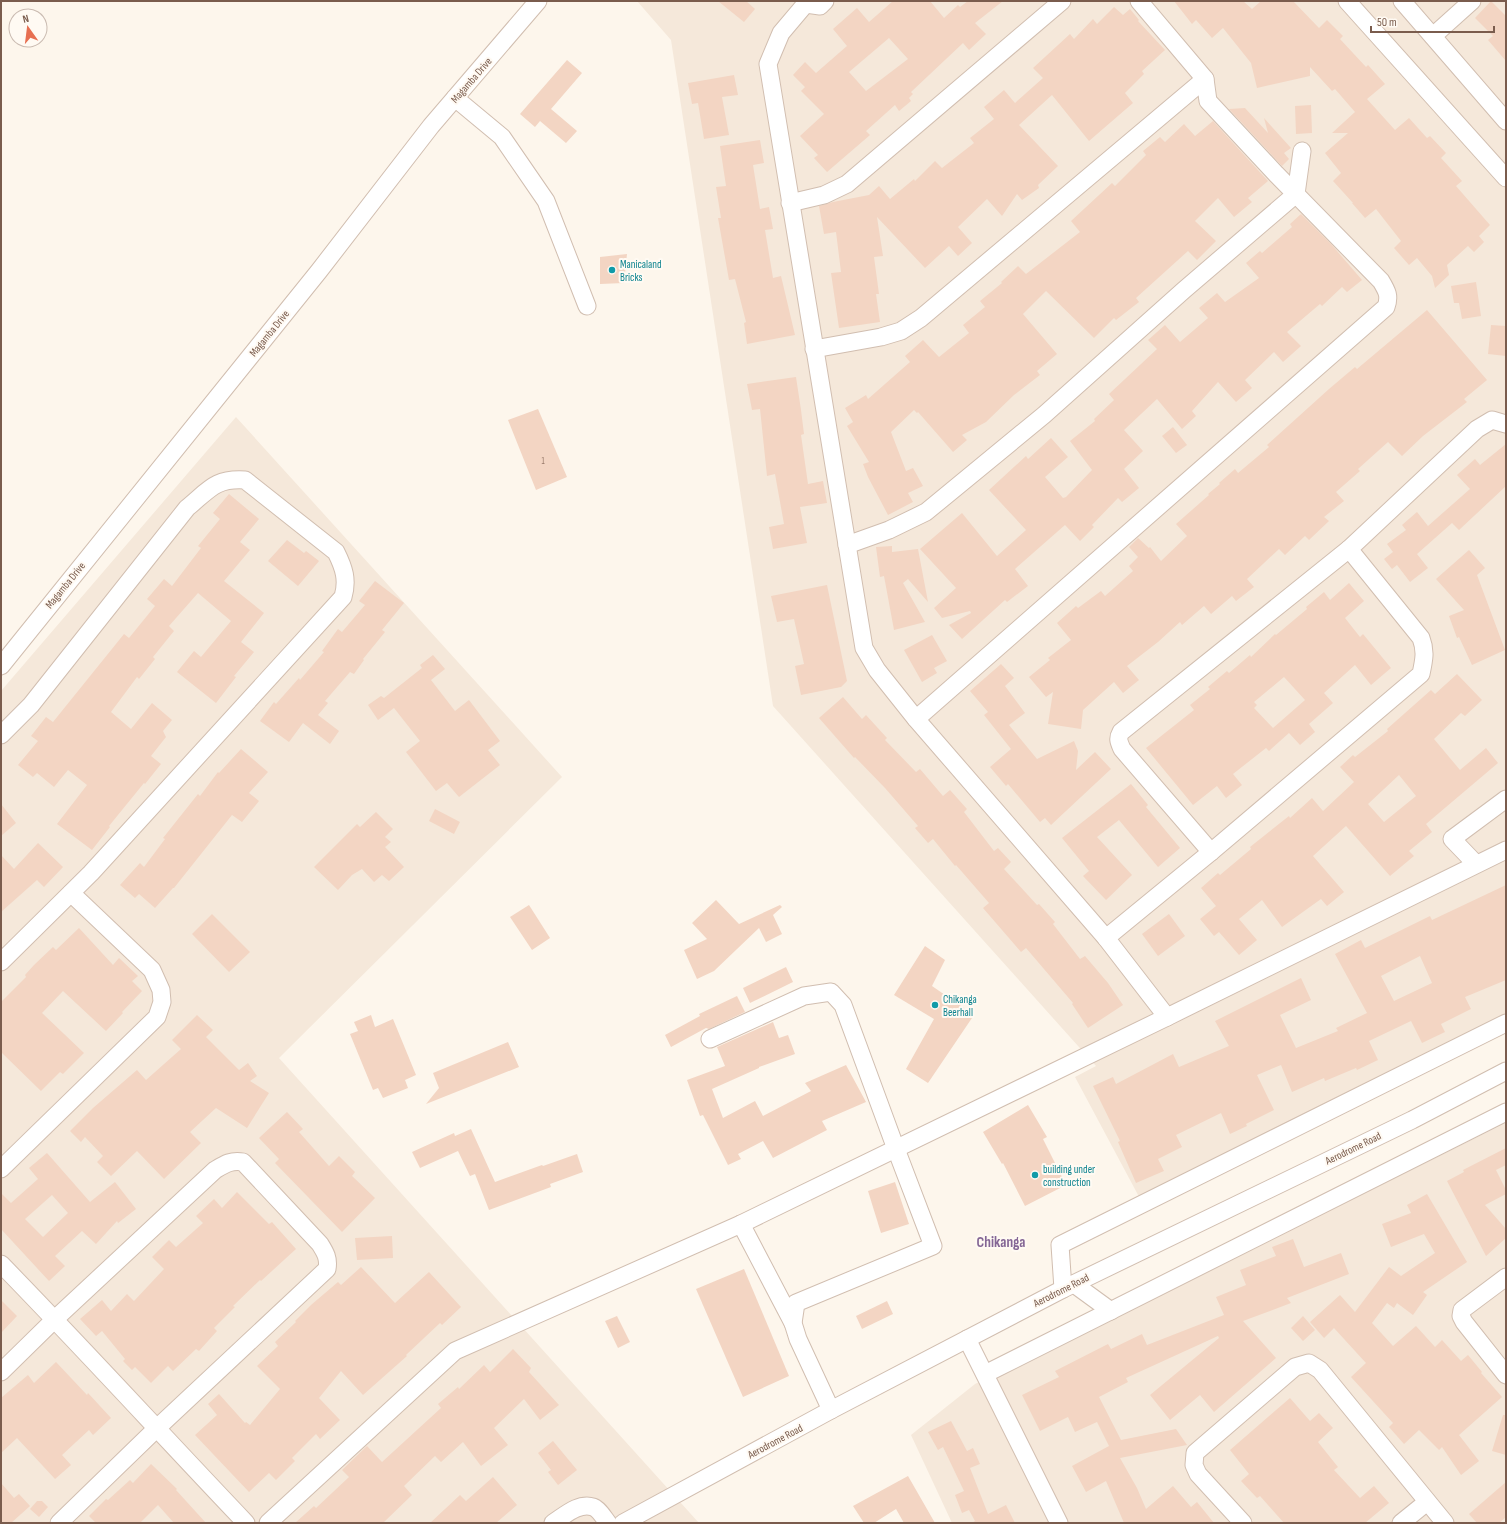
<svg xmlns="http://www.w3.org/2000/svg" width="1507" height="1524" font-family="'Sofia Sans Condensed',sans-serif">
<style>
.residential{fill:#f5e8da}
.building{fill:#f3d5c3;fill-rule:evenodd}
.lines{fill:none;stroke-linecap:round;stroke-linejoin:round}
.minor-casing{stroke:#d1beb0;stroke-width:19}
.minor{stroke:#fff;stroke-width:17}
.culture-dot{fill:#0f9aa8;stroke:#fffaf3;stroke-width:1.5}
.labels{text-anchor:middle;stroke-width:4;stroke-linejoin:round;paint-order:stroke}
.number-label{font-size:9px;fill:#987a6a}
.street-label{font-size:11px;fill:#7a5c4d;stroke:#fffaf3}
.culture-label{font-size:11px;fill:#0d838f;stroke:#fffaf3;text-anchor:start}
.district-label{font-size:15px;font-weight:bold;fill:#846695;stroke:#fffaf3}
</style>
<rect width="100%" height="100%" fill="#fdf6ec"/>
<g class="residential">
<path d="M637 1H1506V1024L1145 1208 1075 1077 1096 1066 773 706 671 40Z"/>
<path d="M236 417 562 777 279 1058 699 1523H1V691Z"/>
<path d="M1506 1123V1523H952L911 1435 975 1384Z"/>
</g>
<g class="building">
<path d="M718 1H746L755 9 744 22Z"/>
<path d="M893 1H930L944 18 958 5 960 7 968 1H1003L975 23 986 34 969 50 963 43 911 92 913 94 909 98 911 101 899 111 895 105 866 131 870 135 827 172 814 158 818 155 800 136 824 114 801 91 805 87 793 75 805 62 816 73 847 46 833 29 857 8 869 22ZM889 38 908 59 866 91 849 72Z"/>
<path d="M1174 1H1243L1252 9 1261 1H1293L1319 28 1327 20 1343 36 1340 39 1366 67 1368 65 1385 84 1367 99 1395 130 1409 118 1427 138 1430 136 1446 153 1441 158 1462 181 1456 186 1490 225 1479 236 1484 242 1474 252 1468 246 1447 265 1449 275 1435 288 1432 276 1417 258 1409 265 1394 248 1401 241 1376 209 1365 218 1352 203H1353L1333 181 1341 173 1325 153 1348 133H1332L1355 112 1335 89 1332 91 1310 67V76L1257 88 1251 63 1223 28 1212 38 1196 20 1192 24Z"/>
<path d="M1491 1 1506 16V61L1488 40 1493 36 1475 18Z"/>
<path d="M1114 7 1123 15 1130 9 1139 20 1138 21 1165 50 1142 71 1144 74 1125 93 1133 103 1089 141 1052 95 1019 125 1058 166 1038 185 1039 188 1022 200 1017 194 1002 216 987 199 958 227 972 243 958 256 949 246 925 268 877 217 883 256 874 257 879 294H876L880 322 839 328 831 273 841 272 836 232 824 234 819 206 833 202 869 195 879 186 890 199 914 179 915 181 935 161 942 168 974 143 970 138 994 119 984 107 1004 90 1015 103 1043 78 1033 68 1070 34 1074 39 1093 19 1097 24Z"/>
<path d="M567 60 582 73 551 109 577 131 566 143 540 121 535 127 520 114Z"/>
<path d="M734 75 738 95 722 97 729 135 704 139 698 103 692 104 688 83Z"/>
<path d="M1311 105 1312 133 1296 134 1295 106Z"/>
<path d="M1245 108 1268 133 1264 118 1291 148 1284 153 1289 159 1282 166 1229 109Z"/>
<path d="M1213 121 1268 181 1248 198 1252 202 1234 217 1218 198 1195 221 1216 241 1197 260 1188 251 1136 298 1139 302 1116 320 1114 318 1094 338 1046 291 1023 314 1057 354 1037 371 1040 375 1014 395 986 422 962 435 967 440 953 452 918 412 917 413 914 410 891 432 906 471 913 468 923 486 908 493 913 502 888 515 868 477 863 464 869 462 847 426 853 422 845 408 866 395 868 399 910 362 905 356 923 340 939 357 969 333 963 325 985 307 980 301 1002 283 1001 282 1018 266 1026 274 1080 232 1071 221 1112 183 1115 186 1146 155 1143 151 1160 137 1165 142 1184 124 1195 136Z"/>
<path d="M760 140 764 163 753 165 760 209 769 207 773 229 765 230 773 278 781 276 795 335 747 344 744 323 746 322 735 279 729 280 718 218H721L716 187 726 186 720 146Z"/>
<path d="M1301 214 1331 244 1362 280 1347 292 1342 287 1322 306 1320 304 1287 332 1301 346 1283 362 1274 352 1245 380 1252 388 1236 402 1218 382 1192 411 1196 416 1182 429 1157 399 1124 430 1143 451 1124 469 1139 488 1122 502 1118 498 1092 525 1094 527 1080 541 1065 525 1015 569 1028 586 1007 602 1005 600 962 639 949 625 971 613 970 611 942 618 934 608 956 588 920 549 962 513 997 556 1026 530 989 490 1026 456 1028 459 1051 438 1068 457 1045 477 1063 498 1066 497 1092 470 1070 441 1095 421 1094 419 1114 400 1109 394 1157 349 1148 340 1165 325 1180 342 1208 318 1199 308 1217 293 1225 302 1259 278 1246 263 1260 251 1262 253 1292 227 1290 224Z"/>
<path d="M627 254 624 283 600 284V257Z"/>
<path d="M1476 282 1481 316 1462 319 1459 303H1454L1451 286Z"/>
<path d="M1427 310 1487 380 1464 399 1467 402 1423 436 1402 456 1388 442 1358 469 1360 471 1336 492 1344 501 1324 517 1329 521 1309 540 1305 536 1285 555 1279 549 1247 579 1254 587 1236 601 1232 596 1211 614 1204 606 1182 625 1180 622 1158 642 1127 666 1139 680 1123 693 1114 682 1083 710 1081 729 1048 724 1053 692 1046 697 1029 677 1050 660 1048 658 1071 640 1057 623 1076 606 1078 608 1101 591 1105 596 1133 571 1129 566 1138 557 1129 547 1138 538 1149 548 1150 547 1161 561 1187 536 1176 524 1209 495 1208 494 1220 484 1219 483 1235 469 1238 473 1269 447 1267 445 1329 389 1355 367 1357 369Z"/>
<path d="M1491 325 1506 326V356L1488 354Z"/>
<path d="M796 377 801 410 804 434 801 435 808 484 823 481 827 503 800 507 807 543 773 549 769 527 784 524 775 474 767 476 760 409 752 410 747 384Z"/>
<path d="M538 409 567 477 536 490 508 420Z"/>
<path d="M1173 427 1187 445 1176 453 1162 436Z"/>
<path d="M1506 444V486L1459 530 1452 523 1417 554 1428 568 1410 582 1397 565 1392 569 1384 559 1393 552 1387 544 1406 530 1402 525 1417 512 1428 526 1470 489 1457 475 1475 459 1480 465Z"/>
<path d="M229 494 259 519 240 542 250 550 224 581 264 613 241 642 254 652 234 676 236 677 216 703 177 672 194 651 201 657 231 621 198 593 169 626 174 631 153 657 155 659 139 679 137 677 111 712 131 729 152 703 172 720 163 731 166 737 151 756 161 764 145 784 144 783 109 826 110 827 92 850 57 824 87 785 68 770 54 787 37 773 33 777 18 765 38 741 31 736 46 717 53 722 124 634 129 638 155 606 147 599 164 579 172 586 201 548 198 546 220 519 213 513Z"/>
<path d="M287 540 304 553 306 551 319 561 298 586 268 561Z"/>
<path d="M892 546V552L918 549 928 602 908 579 903 583 925 622 894 630 884 576 880 577 876 547Z"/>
<path d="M1469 550 1485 568 1477 575 1505 650 1472 665 1459 637 1457 638 1449 616 1464 610 1436 579Z"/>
<path d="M375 581 404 603 382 630 385 632 363 659 364 660 354 674 350 672 325 701 328 703 318 715 339 731 330 744 303 723 289 742 260 721 274 702 276 704 299 678 300 680 324 652 322 651 338 629 342 632 365 605 359 601Z"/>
<path d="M1349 583 1364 601 1345 618 1360 637 1363 634 1391 668 1371 685 1355 665 1324 693 1333 703 1309 724 1315 732 1300 745 1289 733 1269 751 1266 748 1233 774 1242 785 1226 798 1217 786 1193 805 1146 748 1194 710 1190 705 1210 689 1208 687 1227 671 1229 673 1250 655 1251 657 1275 634 1276 635 1307 609 1306 607 1324 592 1330 600ZM1284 677 1305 700 1273 728 1254 708 1257 705 1254 702Z"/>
<path d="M827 585 847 681 841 687 801 695 795 666 804 664 794 619 777 622 771 596Z"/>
<path d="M932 635 947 661 934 668 937 673 922 682 904 650Z"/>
<path d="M433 655 445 669 431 680 455 711 469 700 500 741 488 750 500 765 459 797 447 783 436 791 406 752 420 741 394 708 378 720 368 705 381 696 384 698 422 668 420 665Z"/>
<path d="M1001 664 1014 678 1005 686 1025 713 1009 725 1037 759 1074 741 1078 751 1076 770 1095 752 1111 769 1051 825 1045 818 1040 822 1008 784 1006 786 990 767 1011 749 984 715 988 712 970 691Z"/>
<path d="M1457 674 1482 700 1465 716 1461 713 1434 739 1460 770 1486 748 1498 763 1426 824 1432 832 1409 851 1414 856 1390 876 1346 826 1313 856 1344 892 1327 906 1321 899 1282 927 1262 900 1239 919 1257 940 1239 955 1219 932 1214 936 1200 919 1216 906 1201 888 1218 873 1220 875 1251 849 1250 847 1289 816 1290 818 1312 798 1323 811 1354 782 1340 767 1353 755 1355 757 1388 731 1387 729 1431 690 1435 694ZM1399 775 1416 796 1384 822 1368 804Z"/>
<path d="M843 697 862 719 866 715 887 738 885 740 916 772 920 769 943 796 950 790 967 809 964 812 994 851 998 848 1011 862 1004 869 1037 905 1039 904 1055 922 1053 924 1080 959 1085 956 1108 983 1123 1005 1088 1028 1072 1004 1073 1003 1026 948 1021 952 983 908 989 903 956 865 955 866 933 839 928 843 915 828 918 826 885 788 855 757 854 758 819 718Z"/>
<path d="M241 749 268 772 249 793 259 801 242 822 232 815 174 888H173L155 908 139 894 135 898 120 885 140 863 144 867 165 839 163 838 198 794 200 796 218 772 219 773Z"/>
<path d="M1131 784 1148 805 1146 807 1180 848 1158 867 1119 820 1097 837 1132 875 1106 900 1083 876 1089 871 1062 838Z"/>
<path d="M1 804 16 823 1 836Z"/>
<path d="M435 809 460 822 454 834 429 821Z"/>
<path d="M376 812 393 829 385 837 391 842 385 847 404 867 389 881 382 875 374 882 362 869 352 875 338 890 314 867 357 824 360 827Z"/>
<path d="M38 843 63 867 44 887 37 880 1 912V855L14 869Z"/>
<path d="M1506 885V980L1465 997 1471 1009 1441 1024 1445 1032 1422 1043 1411 1021 1369 1041 1378 1060 1357 1070 1356 1068 1325 1081 1324 1078 1292 1092 1281 1065 1257 1075 1274 1110 1246 1124 1247 1126 1230 1134 1221 1113 1176 1135 1182 1147 1158 1159 1164 1171 1136 1183 1118 1142 1120 1141 1093 1086 1113 1077 1116 1084 1173 1054 1179 1067 1229 1046 1215 1021 1301 978 1311 1000 1280 1015 1296 1048 1338 1031 1336 1028 1367 1013 1335 954 1361 940 1365 948 1430 916 1432 920ZM1420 956 1432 983 1394 1001 1381 976Z"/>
<path d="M716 900 739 924 780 905 782 907 773 915 782 934 766 942 759 928 714 971 697 979 684 950 707 939 692 923Z"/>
<path d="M529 905 550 938 532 950 510 917Z"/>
<path d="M212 914 250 952 229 972 192 934Z"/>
<path d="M1169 914 1185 936 1158 956 1142 934Z"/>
<path d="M79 928 113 965 119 958 138 976 132 981 142 991 122 1012 123 1013 106 1031 63 991 42 1013 84 1053 63 1074 60 1072 41 1091 1 1052V1002L26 977 25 975 34 965 53 947 56 950Z"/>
<path d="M925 946 945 960 932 986 974 1015 928 1083 906 1069 934 1019 894 995Z"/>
<path d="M786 967 793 982 750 1003 743 988Z"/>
<path d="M737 996 745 1012 709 1029 706 1028 671 1047 665 1035 700 1016 699 1014Z"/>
<path d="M197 1015 213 1030 206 1037 239 1070 248 1063 257 1076 250 1081 269 1093 247 1128 216 1108 190 1132 201 1143 164 1179 137 1151 111 1176 97 1162 103 1156 85 1137 81 1142 70 1131 93 1108 137 1070 146 1080 181 1049 172 1040Z"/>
<path d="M371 1015 375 1027 393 1019 416 1075 405 1080 408 1088 383 1098 378 1088 373 1090 350 1034 358 1031 354 1022Z"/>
<path d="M773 1022 779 1038 788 1035 795 1054 759 1067V1068L712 1089 723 1118 755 1101 763 1116 811 1091 805 1083 846 1065 866 1102 822 1121 827 1130 773 1158 763 1141 738 1154 741 1159 728 1165 703 1115 700 1116 687 1080 725 1066 717 1047Z"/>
<path d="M508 1042 519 1067 426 1104 439 1088 433 1073Z"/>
<path d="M1028 1105 1047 1137 1043 1139 1066 1185 1025 1206 1003 1163 1002 1164 983 1132Z"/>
<path d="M287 1112 303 1129 299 1132 329 1166 339 1156 355 1172 352 1176 375 1198 342 1232 275 1163 279 1159 259 1138Z"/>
<path d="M471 1129 495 1182 542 1165 543 1166 577 1154 583 1172 550 1184 551 1187 489 1210 475 1174 470 1176 458 1151 420 1168 412 1152 454 1133 455 1136Z"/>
<path d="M1506 1148V1165L1496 1170 1506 1190V1194L1485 1205 1506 1229V1238L1486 1256 1447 1181 1464 1172 1463 1170Z"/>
<path d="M47 1153 90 1202 115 1182 136 1209 118 1223 117 1221 96 1244 82 1231 55 1256 65 1266 49 1281 1 1229V1193L11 1203 38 1179 29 1168ZM52 1195 68 1213 43 1237 25 1219Z"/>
<path d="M895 1182 909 1224 881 1233 868 1191Z"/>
<path d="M237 1192 269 1224 272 1222 296 1249 261 1281 260 1280 233 1306 235 1307 214 1328 217 1331 199 1351 196 1349 173 1371 168 1366 151 1383 135 1367 132 1370 123 1361 125 1359 102 1331 96 1336 80 1319 102 1300 111 1311 127 1294 134 1301 164 1269 152 1257 169 1240 176 1247 203 1223 196 1216 214 1199 222 1208Z"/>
<path d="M1427 1194 1467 1262 1423 1292 1427 1295 1413 1315 1397 1303 1394 1308 1387 1303 1372 1323 1393 1346 1416 1326 1435 1347 1442 1340 1461 1361 1468 1355 1482 1372 1481 1373 1502 1397 1459 1435 1479 1461 1461 1475 1442 1447 1439 1450 1419 1430 1404 1444 1389 1427 1393 1423 1351 1377 1366 1363 1334 1328 1324 1338 1310 1322 1340 1295 1355 1312 1389 1267 1401 1276 1435 1253 1424 1234 1391 1247 1382 1224 1411 1213 1407 1205Z"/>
<path d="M392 1236 393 1258 357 1260 355 1238Z"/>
<path d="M1293 1239 1304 1267 1341 1253 1349 1274 1287 1298 1291 1303 1243 1321 1276 1358 1214 1412 1200 1395 1170 1420 1150 1395 1219 1338 1218 1336 1126 1378 1128 1382 1099 1397 1121 1440 1176 1429 1187 1445 1120 1458 1137 1488 1146 1509 1173 1486 1191 1507 1197 1502 1214 1523H1124L1106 1481 1086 1492 1072 1466 1109 1446 1097 1422 1075 1432 1068 1417 1040 1431 1022 1395 1059 1377 1055 1371 1108 1344 1111 1349 1142 1334 1147 1345 1224 1315 1216 1297 1246 1285 1240 1270 1276 1256 1272 1247Z"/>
<path d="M361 1267 395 1303 429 1272 461 1307 442 1325 440 1323 406 1355 407 1356 363 1395 341 1371 319 1398 340 1420 320 1439 316 1434 292 1458 295 1461 276 1480 269 1473 249 1492 195 1435 217 1415 208 1404 219 1394 245 1423 246 1422 250 1425 280 1389 257 1366 278 1346 275 1342 296 1322 295 1321 311 1305 338 1282 341 1285Z"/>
<path d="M744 1269 789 1376 743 1397 696 1289Z"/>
<path d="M1 1300 17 1316 1 1333Z"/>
<path d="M887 1301 893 1314 862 1329 856 1316Z"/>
<path d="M617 1316 630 1342 618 1348 605 1321Z"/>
<path d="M1303 1316 1315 1330 1303 1341 1291 1328Z"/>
<path d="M513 1349 531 1368 529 1372 559 1405 540 1420 524 1399 494 1428 508 1445 481 1466 463 1442 441 1462 435 1456 404 1486 412 1495 383 1523H295L314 1506 316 1508 349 1477 342 1470 367 1446 382 1462 441 1408 438 1404 458 1387 459 1389 484 1365 490 1372Z"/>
<path d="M56 1362 87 1395 88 1393 111 1418 93 1435 89 1430 62 1455 71 1465 55 1479 17 1438 1 1453V1398L28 1375 34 1383Z"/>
<path d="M1290 1398 1310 1421 1319 1413 1333 1428 1318 1442 1338 1467 1334 1470 1360 1498 1374 1486 1389 1503 1365 1523H1284L1260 1496 1257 1498 1241 1481 1249 1474 1230 1450Z"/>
<path d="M1503 1415H1506V1455L1492 1451Z"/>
<path d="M951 1421 967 1451 973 1448 980 1464 970 1468 988 1514 1006 1505 1015 1523H972L975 1521 969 1510 962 1513 955 1495 964 1491 943 1447 938 1450 928 1432Z"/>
<path d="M553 1441 577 1470 558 1485 548 1472 551 1470 538 1453Z"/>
<path d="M151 1464 177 1489 176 1490 206 1523H174L158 1505 140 1523H96L89 1516 106 1499 108 1500 130 1480 133 1483Z"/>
<path d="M908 1476 935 1523H904L896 1509 874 1523H864L853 1506Z"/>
<path d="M493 1477 517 1505 496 1523H430L460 1495 466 1501Z"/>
<path d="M1506 1482V1517L1499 1523H1477L1469 1514Z"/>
<path d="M1 1483 14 1498 19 1494 30 1506 11 1523H1Z"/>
<path d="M37 1501H42L48 1507 39 1517 30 1509Z"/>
</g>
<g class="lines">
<defs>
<g id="minor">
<path d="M808 1 781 33 768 64 864 648 877 670 916 719 1106 938 1167 1017 1506 850"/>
<path d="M1347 1 1506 178"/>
<path d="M1402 1 1506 121"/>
<path d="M806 4 820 6 825 1"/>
<path d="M1433 36 1472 1"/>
<path d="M455 98 502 137 546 201 587 306"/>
<path d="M790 203 824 195 847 184 1062 1"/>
<path d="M814 349 881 337 901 331 921 318 1205 79"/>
<path d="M847 545 889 530 926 512 1044 415 1184 290 1296 194 1302 151"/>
<path d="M1 666 319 271 431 126 538 1"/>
<path d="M916 719 1386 307C1390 296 1387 291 1381 281L1276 174 1208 101 1205 79 1139 1"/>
<path d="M1 735 31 705 187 508C209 490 215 478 245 480L336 552C344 568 348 580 343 597L91 873 1 962"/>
<path d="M1211 852 1122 749C1119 742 1117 739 1121 732L1349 549"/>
<path d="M1476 864 1452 839 1506 799"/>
<path d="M1106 938 1211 852 1421 674C1424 660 1426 651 1421 638L1349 549 1477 429 1492 420 1506 424"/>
<path d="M710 1039 804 996 831 992 843 1005 896 1149 933 1246 796 1303 793 1323 798 1339 831 1410"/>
<path d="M1 1169 157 1017 162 1002 161 990 152 970 71 893"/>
<path d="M741 1224 793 1323"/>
<path d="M1 1264C84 1349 164 1437 246 1523"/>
<path d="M1506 1277 1462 1310 1461 1316 1464 1322 1506 1375"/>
<path d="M1074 1284 1111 1311"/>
<path d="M1063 1289 1060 1245 1506 1023"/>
<path d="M967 1339 1059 1523"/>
<path d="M1 1372 55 1319 215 1170C225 1164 231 1160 243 1162L320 1244C325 1252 329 1258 327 1269L156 1429 59 1523"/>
<path d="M985 1374 1506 1112"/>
<path d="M268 1523 455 1351 741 1224 1167 1017"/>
<path d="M553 1523C564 1516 579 1502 593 1507 599 1509 604 1518 608 1523"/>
<path d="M623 1523 831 1410 1063 1289 1412 1120 1506 1071"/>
<path d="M1243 1523 1198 1474 1194 1465 1195 1453 1295 1367 1309 1363 1320 1370 1445 1523"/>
<path d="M1401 1523 1427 1502"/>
</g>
</defs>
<use href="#minor" class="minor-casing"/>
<use href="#minor" class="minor"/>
</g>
<g class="culture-dot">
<circle cx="612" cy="270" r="4"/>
<circle cx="935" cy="1005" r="4"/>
<circle cx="1035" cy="1175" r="4"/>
</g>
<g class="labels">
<g class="number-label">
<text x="543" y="464">1</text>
</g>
<g class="street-label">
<text transform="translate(471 80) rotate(-49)" y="4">Magamba Drive</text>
<text transform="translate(269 333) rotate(-51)" y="4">Magamba Drive</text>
<text transform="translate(65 585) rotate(-51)" y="4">Magamba Drive</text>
<text transform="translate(1353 1148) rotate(-26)" y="4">Aerodrome Road</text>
<text transform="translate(1061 1290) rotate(-27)" y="4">Aerodrome Road</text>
<text transform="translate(775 1441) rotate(-28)" y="4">Aerodrome Road</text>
</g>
<g class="culture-label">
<text x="620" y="268">Manicaland<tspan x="620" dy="13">Bricks</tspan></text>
<text x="943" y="1003">Chikanga<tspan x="943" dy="13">Beerhall</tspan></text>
<text x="1043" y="1173">building under<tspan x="1043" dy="13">construction</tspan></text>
</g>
<g class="district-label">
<text x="1001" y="1247">Chikanga</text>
</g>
</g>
<rect width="1507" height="1524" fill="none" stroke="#7a5c4d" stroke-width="4"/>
<g transform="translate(28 28) rotate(346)"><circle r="19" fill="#fffaf3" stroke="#cabbb1"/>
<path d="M0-3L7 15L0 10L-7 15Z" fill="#e76f51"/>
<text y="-6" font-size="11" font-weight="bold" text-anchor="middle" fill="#7a5c4d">N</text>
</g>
<path d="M1371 26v6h123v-6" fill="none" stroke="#7a5c4d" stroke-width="2"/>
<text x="1377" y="26" font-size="12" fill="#7a5c4d" stroke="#fffaf3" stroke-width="3" paint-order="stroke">50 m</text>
</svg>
